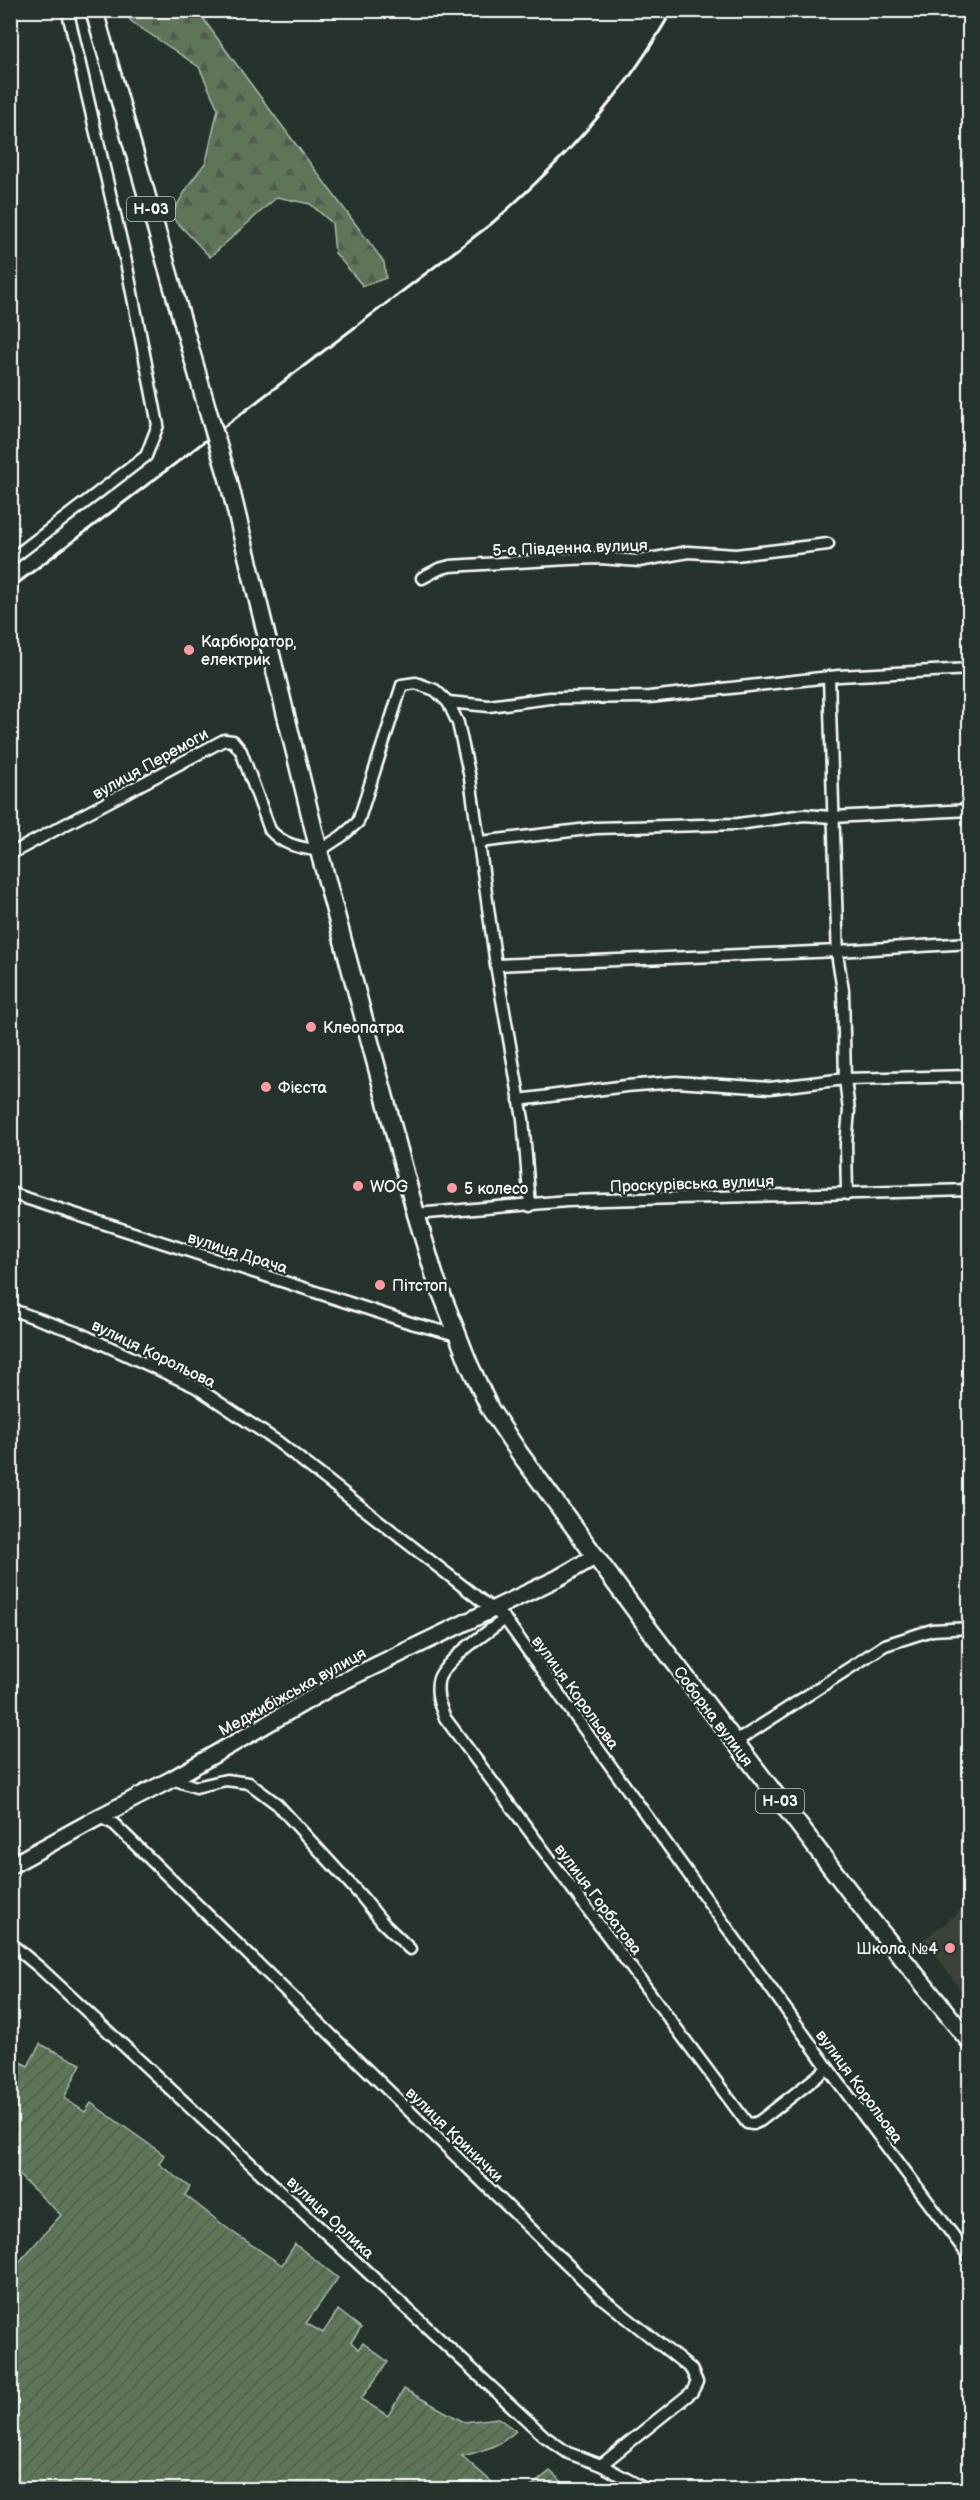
<svg xmlns="http://www.w3.org/2000/svg" width="980" height="2500" font-family="'Balsamiq Sans',sans-serif">
<style>
.built{fill:#3b4339}
.forest{fill:url(#forest-firs);stroke:#aebaac;stroke-width:1.5}
.garden{fill:url(#garden-furrows);stroke:#aebaac;stroke-width:1.5}
.lines{fill:none;stroke-linecap:round;stroke-linejoin:round}
.street-casing{stroke:#fff;stroke-width:15}
.secondary-casing{stroke:#fff;stroke-width:20}
.primary-casing{stroke:#fff;stroke-width:21}
.street{stroke:#26332d;stroke-width:10}
.secondary{stroke:#26332d;stroke-width:15}
.primary{stroke:#26332d;stroke-width:16}
.rail{stroke:#fff;stroke-width:3}
.primary-bridge-casing{stroke:#fff;stroke-width:21;stroke-linecap:butt}
.primary-bridge{stroke:#26332d;stroke-width:16}
.poi-dot{fill:#ff9aa2;stroke:#26332d;stroke-width:2}
.labels{text-anchor:middle;stroke-width:5;stroke-linejoin:round;paint-order:stroke}
.shield{fill:#26332d;stroke:#bec2c0;stroke-width:1.5}
.shield-label{font-size:15px;font-weight:bold;fill:#fff}
.street-label{font-size:16px;fill:#fff;stroke:#26332d}
.poi-label{font-size:16px;fill:#fff;stroke:#26332d;text-anchor:start}
</style>
<defs>
<pattern id="forest-firs" width="22" height="20" patternUnits="userSpaceOnUse" patternTransform="scale(1.5)"><rect width="22" height="20" fill="#5e7458"/><path d="M5 1l3.5 6h-7zM16 11l3.5 6h-7z" fill="#535c51"/></pattern>
<pattern id="garden-furrows" width="10" height="10" patternUnits="userSpaceOnUse" patternTransform="scale(1.5)"><rect width="10" height="10" fill="#5e7458"/><path d="M-1 1l2-2M0 10L10 0M9 11l2-2" fill="none" stroke="#535c51"/></pattern>
</defs>
<rect width="100%" height="100%" fill="#26332d"/>
<filter id="ink" filterUnits="userSpaceOnUse"><feTurbulence type="fractalNoise" baseFrequency=".0167" numOctaves="2"/><feDisplacementMap in="SourceGraphic" scale="12" xChannelSelector="R" yChannelSelector="G"/><feConvolveMatrix kernelMatrix="1 2 1 2 8 2 1 2 1" color-interpolation-filters="sRGB"/></filter>
<g filter="url(#ink)">
<path class="built" d="M969 1905V2002L924 1939Z"/>
<path class="forest" d="M122 11H200L207 24 253 87 384 262 386 278 363 286 335 253 332 223 310 204 277 197 210 257 171 216 190 183 206 162 218 109 199 67 132 22Z"/>
<g class="garden">
<path d="M40 2044 81 2064 64 2098 85 2112 91 2103 164 2155 159 2164 190 2187 185 2195 231 2231 282 2265 295 2244 338 2278 306 2323 323 2333 338 2310 361 2328 351 2342 358 2349 363 2343 388 2362 361 2399 388 2416 404 2389 464 2422 498 2418 516 2431C500 2446 483 2451 462 2456L500 2489H11V2271L61 2215 11 2168V2057L28 2066Z"/>
<path d="M550 2471 568 2487 566 2489H528Z"/>
</g>
<g class="lines">
<defs>
<g id="street">
<path d="M10 560 146 456 158 425 126 262 68 13 73 10"/>
<path d="M422 578 439 569 450 566 569 559 600 558 639 561 688 552 736 555 828 544"/>
<path d="M829 677 838 960 843 990 845 1079 849 1111 846 1144 847 1194"/>
<path d="M448 702 489 706 550 698 649 697 839 676 970 669"/>
<path d="M480 842 596 828 738 824 804 815 832 817 970 810"/>
<path d="M10 854 224 740 233 741 241 751 270 830C284 846 300 847 319 851L342 836 358 822 402 685 416 683 435 690 448 702 458 723 470 778 496 965 523 1119 530 1206"/>
<path d="M496 965 838 951 970 943"/>
<path d="M519 1100 626 1086 676 1082 770 1088 845 1079 970 1076"/>
<path d="M10 1193 411 1323 457 1335"/>
<path d="M416 1214 567 1201 970 1190"/>
<path d="M10 1309 81 1334 196 1387 278 1442 505 1619 828 2068 970 2258"/>
<path d="M505 1619C488 1632 441 1662 438 1682 436 1696 440 1706 445 1718L747 2123 753 2124 760 2121 828 2068"/>
<path d="M734 1743 885 1645 932 1630 970 1628"/>
<path d="M172 1779 196 1787 226 1780 249 1783 277 1804 362 1897 383 1923 410 1949"/>
<path d="M99 1817 114 1824 602 2298 691 2369 697 2382 692 2392 601 2465"/>
<path d="M10 1943 40 1968 544 2436 568 2453 601 2465 647 2490"/>
</g>
<path id="secondary" d="M10 1866 99 1817 172 1779 331 1687 558 1578 596 1556"/>
<g id="primary">
<path d="M94 10 207 408"/>
<path d="M229 482 319 851 416 1214 435 1277 469 1364 490 1409 520 1454 649 1629 869 1917 970 2042"/>
</g>
</defs>
<use href="#street" class="street-casing"/>
<use href="#secondary" class="secondary-casing"/>
<use href="#primary" class="primary-casing"/>
<use href="#street" class="street"/>
<use href="#secondary" class="secondary"/>
<use href="#primary" class="primary"/>
<path class="rail" d="M10 589 491 224C562 162 626 94 672 10"/>
<defs>
<path id="primary-bridge" d="M207 408 229 482"/>
</defs>
<use href="#primary-bridge" class="primary-bridge-casing"/>
<use href="#primary-bridge" class="primary-bridge"/>
</g>
</g>
<g class="poi-dot">
<circle cx="189" cy="650" r="6"/>
<circle cx="311" cy="1027" r="6"/>
<circle cx="266" cy="1087" r="6"/>
<circle cx="358" cy="1186" r="6"/>
<circle cx="452" cy="1188" r="6"/>
<circle cx="380" cy="1285" r="6"/>
<circle cx="950" cy="1948" r="6"/>
</g>
<g class="labels">
<g class="shield">
<rect x="127" y="197" width="48" height="24" rx="4.5"/>
<rect x="756" y="1789" width="48" height="24" rx="4.5"/>
</g>
<g class="shield-label">
<text x="151" y="214">Н-03</text>
<text x="780" y="1806">Н-03</text>
</g>
<g class="street-label">
<text transform="translate(570 547) rotate(-2)" y="6">5-а Південна вулиця</text>
<text transform="translate(150 763) rotate(-29)" y="6">вулиця Перемоги</text>
<text transform="translate(692 1183) rotate(-2)" y="6">Проскурівська вулиця</text>
<text transform="translate(238 1252) rotate(18)" y="6">вулиця Драча</text>
<text transform="translate(154 1353) rotate(26)" y="6">вулиця Корольова</text>
<text transform="translate(292 1691) rotate(-29)" y="6">Меджибіжська вулиця</text>
<text transform="translate(576 1692) rotate(54)" y="6">вулиця Корольова</text>
<text transform="translate(714 1716) rotate(53)" y="6">Соборна вулиця</text>
<text transform="translate(599 1899) rotate(53)" y="6">вулиця Горбатова</text>
<text transform="translate(860 2086) rotate(54)" y="6">вулиця Корольова</text>
<text transform="translate(455 2134) rotate(44)" y="6">вулиця Кринички</text>
<text transform="translate(331 2217) rotate(43)" y="6">вулиця Орлика</text>
</g>
<g class="poi-label">
<text x="201" y="647">Карбюратор,<tspan x="201" dy="18">електрик</tspan></text>
<text x="323" y="1033">Клеопатра</text>
<text x="278" y="1093">Фієста</text>
<text x="370" y="1192">WOG</text>
<text x="464" y="1194">5 колесо</text>
<text x="392" y="1291">Пітстоп</text>
<text x="938" y="1954" text-anchor="end">Школа №4</text>
</g>
</g>
<rect width="980" height="2500" fill="none" stroke="#26332d" stroke-width="36"/>
<rect x="18" y="18" width="944" height="2464" fill="none" stroke="#fff" stroke-width="2" filter="url(#ink)"/>
</svg>
